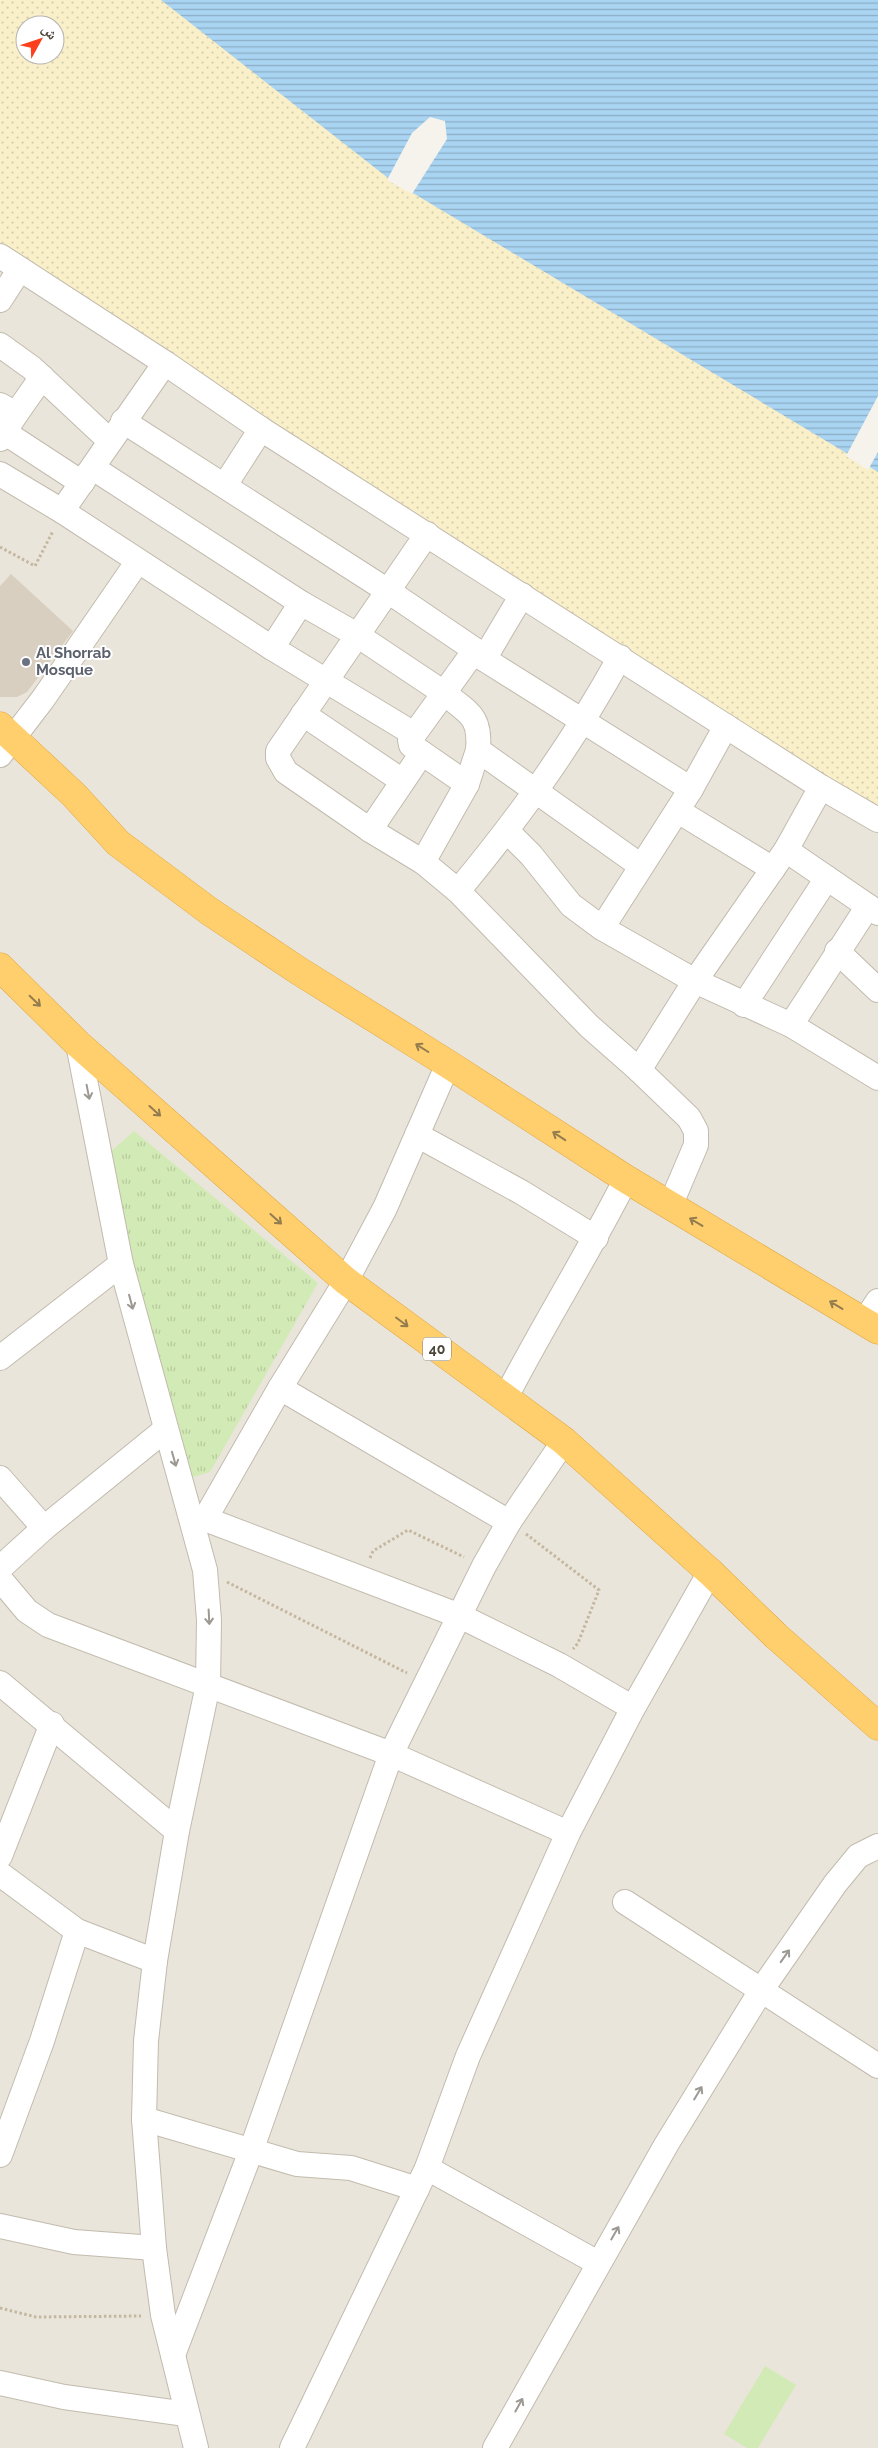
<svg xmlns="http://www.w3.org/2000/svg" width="878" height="2448" font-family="Raleway,'Noto Naskh Arabic',sans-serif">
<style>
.residential{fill:#eae5da}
.sand{fill:url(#sand-dots);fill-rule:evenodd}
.park{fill:url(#park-tufts)}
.garden{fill:#d2eab5}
.water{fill:url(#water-rules)}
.pier{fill:#f6f3ec}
.building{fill:#d8cfc1}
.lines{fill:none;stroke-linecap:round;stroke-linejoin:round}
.minor-casing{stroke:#c2bbae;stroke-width:26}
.highway-casing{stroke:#e0a43c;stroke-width:29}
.path{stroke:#c4b79f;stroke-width:3;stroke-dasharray:2.5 2.5;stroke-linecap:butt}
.minor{stroke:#fff;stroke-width:24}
.highway{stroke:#ffcf6e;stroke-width:28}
.oneway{stroke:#937c4e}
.oneway2{stroke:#9c9892}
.worship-dot{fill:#6b7280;stroke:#fff;stroke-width:2}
.labels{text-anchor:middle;stroke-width:4;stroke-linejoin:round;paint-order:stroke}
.shield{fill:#fff;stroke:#817c74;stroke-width:1}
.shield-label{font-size:14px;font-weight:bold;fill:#4b4439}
.worship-label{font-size:15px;font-weight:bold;fill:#5b616d;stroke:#fff;text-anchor:start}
</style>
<defs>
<pattern id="sand-dots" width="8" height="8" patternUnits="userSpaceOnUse" patternTransform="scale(1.25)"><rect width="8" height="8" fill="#f9efc9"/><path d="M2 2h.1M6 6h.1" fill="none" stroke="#d7cead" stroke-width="1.8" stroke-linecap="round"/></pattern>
<pattern id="park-tufts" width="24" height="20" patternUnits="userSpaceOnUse" patternTransform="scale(1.25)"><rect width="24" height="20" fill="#d2eab5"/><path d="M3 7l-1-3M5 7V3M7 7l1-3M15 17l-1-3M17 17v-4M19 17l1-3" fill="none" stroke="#b6ca9c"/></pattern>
<pattern id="water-rules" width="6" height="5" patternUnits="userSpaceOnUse" patternTransform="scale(1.25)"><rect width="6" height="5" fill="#a9d4f2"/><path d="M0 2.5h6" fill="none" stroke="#8caec5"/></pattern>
</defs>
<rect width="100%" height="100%" fill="#f6f3ec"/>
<path class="residential" d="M0 244 878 773V2448H0Z"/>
<path class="sand" d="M0 0H487L878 281V826L0 270ZM25 25H55V55H25Z"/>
<path class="park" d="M134 1131 318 1283 210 1472 186 1479 100 1161Z"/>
<path class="garden" d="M765 2366 796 2385 758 2448H747L724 2434Z"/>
<path class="water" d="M161 0H878V472L388 178Z"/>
<g class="pier">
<path d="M430 117 445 121 447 139 412 194 387 180 412 133Z"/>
<path d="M878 396V452L868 470 846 456Z"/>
</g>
<path class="building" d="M11 574 73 631 27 692 17 697H0V586Z"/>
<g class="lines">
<defs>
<g id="minor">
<path d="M0 256 165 363 261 429 821 787 878 820"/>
<path d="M0 300 20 269"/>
<path d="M0 345 32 368 110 441"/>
<path d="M0 405 16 414 0 439"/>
<path d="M16 414 42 377"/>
<path d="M123 421 388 591 475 650 484 659 691 789"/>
<path d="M4 432 82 483"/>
<path d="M93 468 301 603 357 635 444 693 410 740 411 745 422 753 370 830"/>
<path d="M0 474 62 511 272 648 414 734"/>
<path d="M225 485 261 429"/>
<path d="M62 511 165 363"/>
<path d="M427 534 278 751V758L286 772 370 830 423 862 458 891 589 1026 639 1070 689 1118 696 1131V1145L670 1206"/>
<path d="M272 648 301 603"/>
<path d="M475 650 444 693C468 713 481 715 478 750"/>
<path d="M484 659 522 595"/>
<path d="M303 714 401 780"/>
<path d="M422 753 467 784"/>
<path d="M0 755 43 699 138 561"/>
<path d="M678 811 773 869"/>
<path d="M507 831 531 855 571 905 602 928 695 981 791 1025 878 1078"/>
<path d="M786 850 878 913"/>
<path d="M423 862 467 784 478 750 641 866"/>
<path d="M458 891C521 815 572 744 620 657"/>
<path d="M602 928 691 789 726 726"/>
<path d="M837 951 878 990"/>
<path d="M744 1005 827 878"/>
<path d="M791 1025 868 906"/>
<path d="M78 1044 121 1264 205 1570 209 1620 208 1685 177 1831 155 1961 146 2041 144 2119 154 2248 163 2315 196 2448"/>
<path d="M639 1070 695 981 786 850 821 787"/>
<path d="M417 1135 521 1192 596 1238"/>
<path d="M864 1322 878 1301"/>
<path d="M0 1358 121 1264"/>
<path d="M280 1388 509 1522"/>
<path d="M505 1399C543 1325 588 1254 626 1179"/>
<path d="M0 1478 44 1528"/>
<path d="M191 1517 205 1519 460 1616 559 1665 633 1708"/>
<path d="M205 1519 280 1388 346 1281 385 1208 448 1064"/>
<path d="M0 1568 44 1528 166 1429"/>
<path d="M0 1579 27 1611 48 1625 391 1754 568 1833"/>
<path d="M0 1683 177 1831"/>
<path d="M0 1856 52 1724"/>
<path d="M0 1874 77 1931 155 1961"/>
<path d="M625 1902 878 2066"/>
<path d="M144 2119 297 2164 351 2168 417 2189"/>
<path d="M0 2155 42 2041 77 1931"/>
<path d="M427 2168 598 2263"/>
<path d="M0 2226 74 2242 154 2248"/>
<path d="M173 2355 251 2151 391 1754 484 1566 509 1522 564 1441"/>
<path d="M0 2383 64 2397 186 2414"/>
<path d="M292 2448 427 2168 468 2056 568 1833 633 1708 710 1572"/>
<path d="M495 2448 666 2145 762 1989 835 1884 858 1856 878 1846"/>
</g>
<g id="highway">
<path d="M0 726 74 795 118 843 209 911 299 971 448 1064 626 1179 878 1330"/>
<path d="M0 967 78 1044 346 1281 564 1441 710 1572 776 1636 878 1726"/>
</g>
</defs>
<use href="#minor" class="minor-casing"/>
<use href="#highway" class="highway-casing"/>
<g class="path">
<path d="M0 547 35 566 53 531"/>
<path d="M526 1534 599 1590 578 1643 573 1649"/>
<path d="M370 1558 373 1551 408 1530 464 1557"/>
<path d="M227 1582 407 1673"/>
<path d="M0 2308 36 2317 141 2316"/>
</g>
<use href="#minor" class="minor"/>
<use href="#highway" class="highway"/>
</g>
<defs><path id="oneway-shaft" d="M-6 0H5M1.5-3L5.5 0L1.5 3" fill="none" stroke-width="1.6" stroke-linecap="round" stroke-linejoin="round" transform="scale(1.25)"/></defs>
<g class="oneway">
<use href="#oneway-shaft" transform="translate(35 1001) rotate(44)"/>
<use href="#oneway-shaft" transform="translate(422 1048) rotate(-148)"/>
<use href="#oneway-shaft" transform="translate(155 1111) rotate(42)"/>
<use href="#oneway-shaft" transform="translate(559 1136) rotate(-147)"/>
<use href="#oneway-shaft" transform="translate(276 1219) rotate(42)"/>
<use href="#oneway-shaft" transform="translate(696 1222) rotate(-149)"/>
<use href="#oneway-shaft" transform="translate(836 1305) rotate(-149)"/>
<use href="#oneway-shaft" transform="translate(402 1322) rotate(37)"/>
</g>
<g class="oneway2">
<use href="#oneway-shaft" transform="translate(88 1092) rotate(79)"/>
<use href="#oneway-shaft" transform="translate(131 1302) rotate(75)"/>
<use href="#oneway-shaft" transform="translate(174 1459) rotate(74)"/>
<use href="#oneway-shaft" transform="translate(209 1617) rotate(87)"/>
<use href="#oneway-shaft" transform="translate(785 1956) rotate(-55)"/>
<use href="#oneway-shaft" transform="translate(698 2093) rotate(-59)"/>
<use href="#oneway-shaft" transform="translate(615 2233) rotate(-60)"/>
<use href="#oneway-shaft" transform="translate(519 2405) rotate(-61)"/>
</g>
<circle class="worship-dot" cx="26" cy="662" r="5"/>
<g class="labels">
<rect class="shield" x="423" y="1337.5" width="28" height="23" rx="4"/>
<g class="shield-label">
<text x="437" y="1354">40</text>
</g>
<g class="worship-label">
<text x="36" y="658">Al Shorrab<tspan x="36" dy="17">Mosque</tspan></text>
</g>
</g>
<g transform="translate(40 40) rotate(50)"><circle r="24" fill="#ffffff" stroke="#b7b4b0"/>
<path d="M0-4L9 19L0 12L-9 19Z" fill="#fc3f1d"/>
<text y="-8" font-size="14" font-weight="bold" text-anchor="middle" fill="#4b4439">ش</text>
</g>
</svg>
